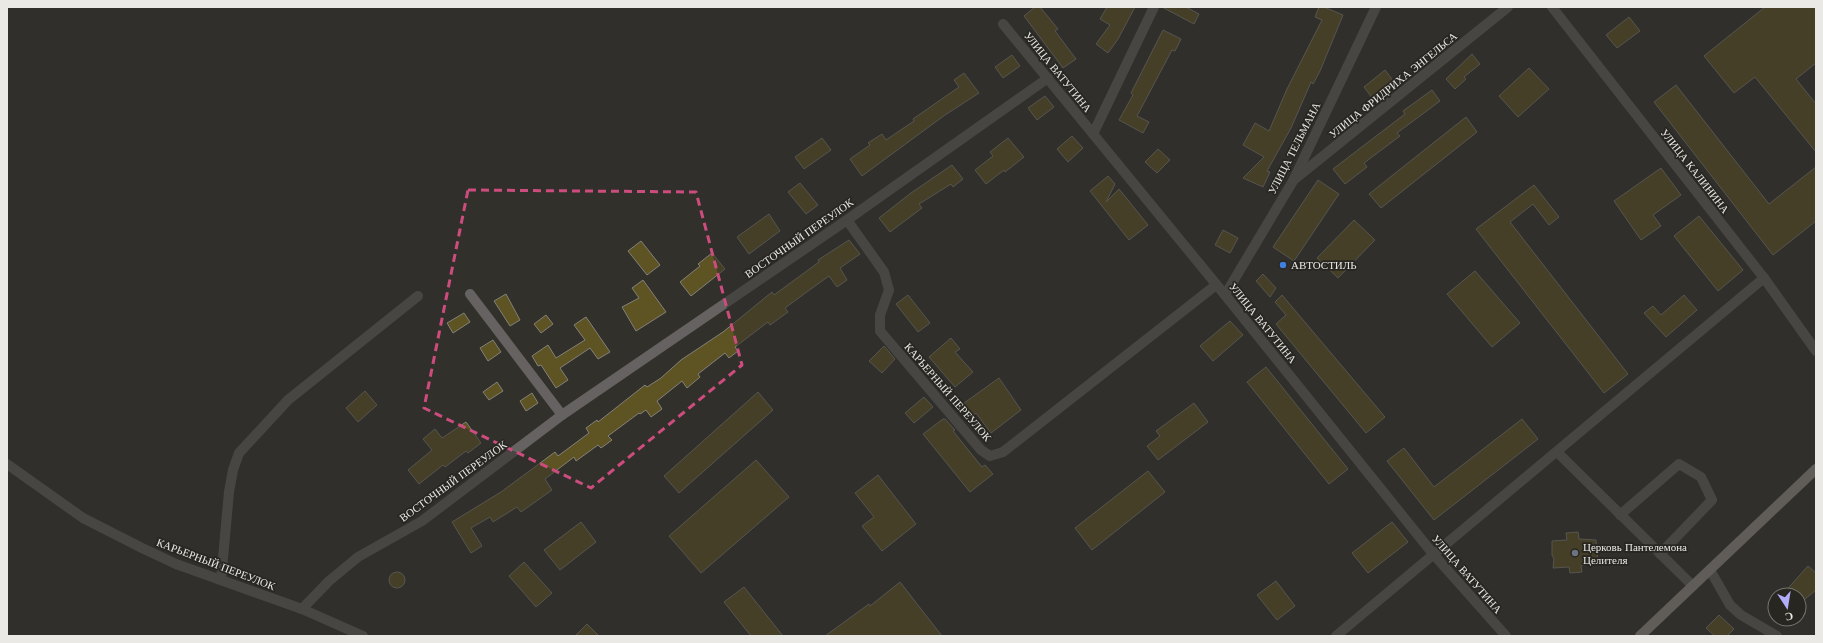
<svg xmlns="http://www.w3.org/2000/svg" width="1823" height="643" font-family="'Libre Baskerville',serif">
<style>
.building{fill:#5e5322;stroke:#83817b}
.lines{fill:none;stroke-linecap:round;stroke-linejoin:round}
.minor{stroke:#656261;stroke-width:10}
.major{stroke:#999490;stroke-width:10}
.marked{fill:none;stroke:#cc4c7e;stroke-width:3;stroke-dasharray:8 5;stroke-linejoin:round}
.shop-dot{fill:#3f7fe0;stroke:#282621;stroke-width:1.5}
.worship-dot{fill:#6b7280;stroke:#282621;stroke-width:1.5}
.labels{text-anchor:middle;stroke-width:3.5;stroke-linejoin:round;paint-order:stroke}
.street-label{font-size:11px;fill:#eae9e5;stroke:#282621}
.poi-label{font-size:11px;fill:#eae9e5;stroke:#282621;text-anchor:start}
</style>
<rect width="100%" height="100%" fill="#32302b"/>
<g class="building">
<path d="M1035 7H1040L1058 29 1055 31 1076 59 1063 68 1024 16Z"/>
<path d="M1107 7H1135L1118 39 1108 53 1096 44 1110 25 1100 19Z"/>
<path d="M1162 7H1186L1199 14 1194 24Z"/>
<path d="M1319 7H1324L1343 15 1320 71 1313 84 1311 82 1291 128 1267 171 1270 172 1263 187 1243 178 1264 157 1243 145 1255 123 1269 131 1287 89 1322 20 1315 17Z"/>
<path d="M1765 7H1816V63L1796 79 1816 104V152L1755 77 1734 93 1704 56Z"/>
<path d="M1629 17 1640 31 1617 48 1606 35Z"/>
<path d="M1163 30 1181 39 1175 51 1172 50 1137 116 1149 122 1143 133 1119 120 1133 95 1131 93Z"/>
<path d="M1472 54 1480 64 1464 77 1466 79 1455 89 1446 79Z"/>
<path d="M1012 55 1020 66 1003 78 995 67Z"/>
<path d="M1529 68 1549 89 1518 117 1499 96Z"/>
<path d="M1385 70 1394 82 1373 99 1364 87Z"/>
<path d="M964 73 979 93 945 115 862 176 850 159 870 145 868 143 882 134 886 140 914 121 913 119 959 87 954 80Z"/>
<path d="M1676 85 1769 204 1816 167V221L1773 255 1654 102Z"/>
<path d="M1432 90 1440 101 1397 133 1400 136 1364 163 1367 167 1345 184 1333 169 1405 114 1403 111Z"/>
<path d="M1045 96 1054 107 1037 120 1028 108Z"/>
<path d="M1466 117 1477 132 1381 208 1369 194Z"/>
<path d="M1072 136 1083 148 1068 162 1057 149Z"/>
<path d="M822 138 831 150 804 169 795 157Z"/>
<path d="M1008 138 1024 157 1005 172 1004 170 986 184 975 170 993 156 990 152Z"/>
<path d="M1158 149 1170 160 1157 173 1145 162Z"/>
<path d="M952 165 963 179 953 187 951 184 919 204 922 208 890 232 879 218 911 193Z"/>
<path d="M1661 168 1681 195 1653 215 1661 226 1641 240 1614 201Z"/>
<path d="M1108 176 1115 184 1106 202 1119 189 1148 225 1129 240 1090 191Z"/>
<path d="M1318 180 1339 194 1294 261 1273 247Z"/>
<path d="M800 183 818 205 806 214 788 192Z"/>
<path d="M1534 185 1559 217 1549 225 1533 204 1510 222 1628 374 1604 393 1476 229Z"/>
<path d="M769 214 780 231 749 254 737 237Z"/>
<path d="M1699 216 1743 270 1718 291 1674 236Z"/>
<path d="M1354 220 1375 240 1338 278 1317 258Z"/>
<path d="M1223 230 1238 238 1230 253 1215 245Z"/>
<path d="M849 240 860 254 840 268 847 280 837 287 829 276 808 291 785 308 788 312 770 325 768 322 735 347 738 351 729 358 725 353 698 374 700 377 687 388 682 381 657 401 662 409 651 417 646 410 640 414 639 413 608 436 612 440 601 448 598 445 576 461 574 457 545 479 552 490 521 512 517 507 493 522 490 517 471 528 482 546 471 553 452 522 501 492 555 452 558 456 589 433 586 428 597 420 598 422 645 385 647 387 661 378 681 360 723 332 772 292 774 295 819 262 818 260Z"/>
<path d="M641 241 660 265 647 275 628 251Z"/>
<path d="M712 253 725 269 691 296 680 282 700 266 698 264Z"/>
<path d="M1475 271 1520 323 1492 347 1447 294Z"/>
<path d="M1263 274 1276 288 1270 297 1256 281Z"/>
<path d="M643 280 666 312 636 331 622 307 639 298 632 288Z"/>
<path d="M506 294 520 320 510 326 494 301Z"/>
<path d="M908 295 930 323 918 332 896 304Z"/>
<path d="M1282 295 1385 417 1366 433 1276 324 1286 315 1275 302Z"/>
<path d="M1684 295 1697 310 1666 337 1644 313 1653 306 1661 315Z"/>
<path d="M464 313 470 322 453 333 447 323Z"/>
<path d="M546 315 553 324 541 333 534 324Z"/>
<path d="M586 317 610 352 598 359 590 348 560 368 568 380 556 388 541 365 538 366 532 356 548 345 556 358 585 340 574 325Z"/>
<path d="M1230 321 1243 335 1213 361 1200 346Z"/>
<path d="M951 338 960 349 955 352 973 372 955 387 929 357Z"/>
<path d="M493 340 501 352 488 361 480 348Z"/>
<path d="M884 346 895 359 882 373 869 361Z"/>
<path d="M1266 367 1348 469 1329 484 1247 382Z"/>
<path d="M999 378 1021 410 991 433 976 413 969 418 960 406Z"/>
<path d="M497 382 503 391 489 400 483 392Z"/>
<path d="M365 391 377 405 358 422 346 408Z"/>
<path d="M758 392 773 410 679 493 664 476Z"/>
<path d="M532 393 538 403 526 411 520 401Z"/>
<path d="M924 397 933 407 914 423 905 413Z"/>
<path d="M1194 403 1208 422 1158 460 1147 446 1160 436 1156 431Z"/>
<path d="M943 419H945L955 430 953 431 982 467 985 465 993 474 970 492 923 434Z"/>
<path d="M1522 419 1538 439 1434 520 1387 461 1404 448 1434 487Z"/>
<path d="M466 422 481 443 468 453 466 451 445 467 443 465 419 484 408 470 432 450 423 439 435 429 442 438Z"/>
<path d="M756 460 789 497 701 573 669 536Z"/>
<path d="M1148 471 1165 492 1092 550 1075 528Z"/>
<path d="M878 475 916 524 882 551 862 526 874 517 855 493Z"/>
<path d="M581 522 596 542 560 570 544 550Z"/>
<path d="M1392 522 1408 542 1368 573 1352 553Z"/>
<path d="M1578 532 1579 539 1596 540 1598 562 1581 566 1582 572 1570 573 1569 567 1553 568 1554 559 1552 555V541L1567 540 1566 533Z"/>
<path d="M524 562 552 593 536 607 509 576Z"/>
<path d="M1808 566 1816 573V590L1799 604V595H1782Z"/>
<circle cx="397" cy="580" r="8"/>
<path d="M1276 581 1295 606 1277 620 1257 595Z"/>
<path d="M900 582 942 636H825L869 604 870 606Z"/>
<path d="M744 587 783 636H751L724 602Z"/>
<path d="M1719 615 1734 629 1727 636H1715L1706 628Z"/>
<path d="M587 624 599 636H575Z"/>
</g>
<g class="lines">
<g class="minor">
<path d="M1552 7 1764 278 1816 351"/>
<path d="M1003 24 1225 295 1434 555 1506 636"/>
<path d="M1093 134 1154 7"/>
<path d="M1296 178 1508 7"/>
<path d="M847 220 884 272 889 290 880 315V331L981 450 990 456 1003 452 1216 285"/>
<path d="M470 294 562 415"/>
<path d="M1225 295 1293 181 1376 7"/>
<path d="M1557 452 1693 586"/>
<path d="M7 464 83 518 142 548 176 564 302 609 363 636"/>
<path d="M1620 515 1679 464 1701 477 1712 500 1660 554"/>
<path d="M1710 570 1730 605 1741 615 1777 636"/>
<path d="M221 580 229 492 233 470 239 453 288 400 418 296"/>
<path d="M302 609 329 581 358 557 422 521 562 415 847 220 1048 78"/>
<path d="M1336 636 1764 278"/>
</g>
<path class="major" d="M1640 636 1816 469"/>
</g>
<path d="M0 0H1823V643H0ZM468 190 696 192 742 365 591 488 424 408Z" fill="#32302b" fill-opacity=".55" fill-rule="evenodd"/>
<path class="marked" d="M468 190 696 192 742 365 591 488 424 408Z"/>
<circle class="shop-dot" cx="1283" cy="265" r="4"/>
<circle class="worship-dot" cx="1575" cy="553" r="4"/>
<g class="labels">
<g class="street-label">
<text transform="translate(1058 72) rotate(51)" y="4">УЛИЦА ВАТУТИНА</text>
<text transform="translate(1393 85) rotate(-39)" y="4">УЛИЦА ФРИДРИХА ЭНГЕЛЬСА</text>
<text transform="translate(1294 148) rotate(-63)" y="4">УЛИЦА ТЕЛЬМАНА</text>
<text transform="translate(1695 171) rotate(52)" y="4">УЛИЦА КАЛИНИНА</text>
<text transform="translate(799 238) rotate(-35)" y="4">ВОСТОЧНЫЙ ПЕРЕУЛОК</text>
<text transform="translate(1263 323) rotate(51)" y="4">УЛИЦА ВАТУТИНА</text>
<text transform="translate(948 392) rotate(49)" y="4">КАРЬЕРНЫЙ ПЕРЕУЛОК</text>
<text transform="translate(453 481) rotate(-36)" y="4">ВОСТОЧНЫЙ ПЕРЕУЛОК</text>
<text transform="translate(216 564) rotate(21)" y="4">КАРЬЕРНЫЙ ПЕРЕУЛОК</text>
<text transform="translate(1467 574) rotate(49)" y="4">УЛИЦА ВАТУТИНА</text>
</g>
<g class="poi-label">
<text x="1291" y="269">АВТОСТИЛЬ</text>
<text x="1583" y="551">Церковь Пантелемона<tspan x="1583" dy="13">Целителя</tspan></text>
</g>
</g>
<rect width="1823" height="643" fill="none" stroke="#eae9e5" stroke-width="16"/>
<g transform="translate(1787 607) rotate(168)"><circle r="19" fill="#282621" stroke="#76746f"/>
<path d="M0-3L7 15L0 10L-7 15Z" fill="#b2adf9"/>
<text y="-6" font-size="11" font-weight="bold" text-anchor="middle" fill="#eae9e5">С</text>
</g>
</svg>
